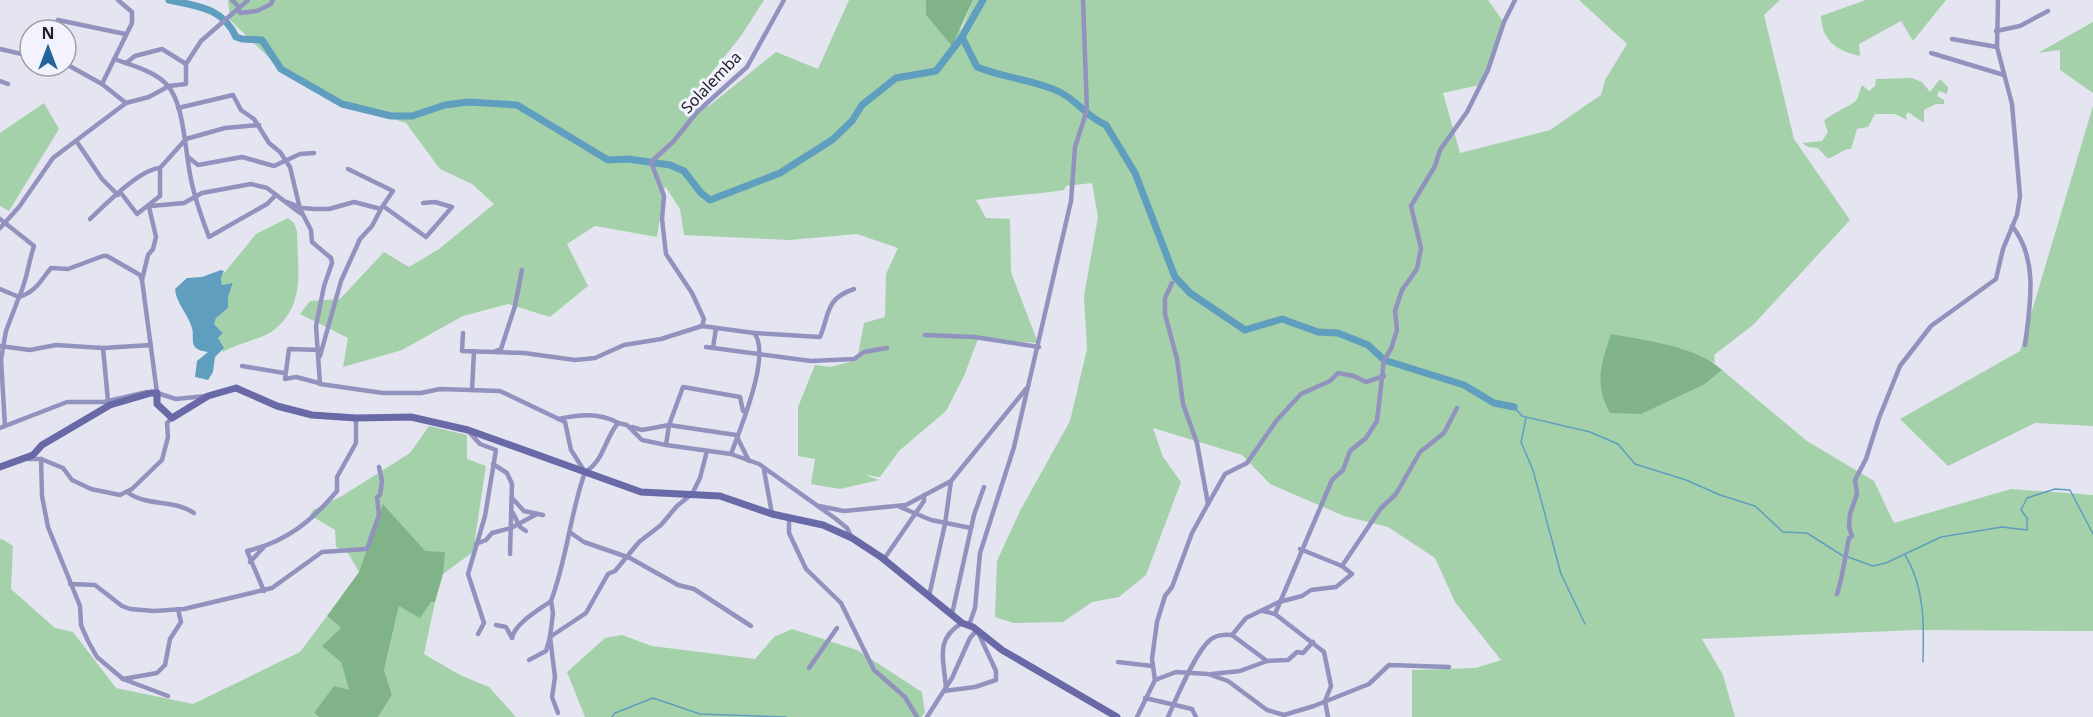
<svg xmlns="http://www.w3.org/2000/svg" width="2093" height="717" font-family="'Noto Sans',sans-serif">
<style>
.green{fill:#a4d1aa}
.forest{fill:#81b388}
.water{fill:#5f9ebf}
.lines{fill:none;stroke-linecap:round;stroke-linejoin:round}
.stream{stroke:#5f9ebf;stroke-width:1.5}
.river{stroke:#5f9ebf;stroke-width:7}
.street{stroke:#9192bd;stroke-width:4.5}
.secondary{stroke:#6969a7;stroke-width:7}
.labels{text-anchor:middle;stroke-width:6;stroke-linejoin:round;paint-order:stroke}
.street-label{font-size:16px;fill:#222226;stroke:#f2f3fe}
</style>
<rect width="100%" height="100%" fill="#e5e5f1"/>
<g class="green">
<path d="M228 0H764L741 36 683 108 709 106 776 52 818 69 849 0H926V15L947 39 962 28 973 0H1488L1503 21 1484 84 1443 93 1460 153 1550 130 1601 95 1605 80 1627 44 1579 0H1780L1764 15 1794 139 1850 220 1753 325 1714 355 1715 363 1677 348 1705 384 1722 370 1807 441 1874 481 1894 523 2011 489 2093 495V631L1917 630 1702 639 1723 675 1735 717H1412V670L1476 668 1501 660 1455 602 1435 558 1388 527 1344 516 1270 484 1242 455 1153 428 1163 457 1181 482 1146 575 1119 597 1092 602 1063 622 1013 623 995 617 997 561 1020 511 1070 421 1087 349 1084 296 1098 217 1092 183 1066 186 1064 190C1035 195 1005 195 976 200L986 218 1010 219 1011 272 1038 343 978 339 964 376 946 411 899 451 880 477 865 475 879 480 840 489 811 484 815 459 798 456V407L815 365 830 367 857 360 864 323 885 317 886 274 898 248 857 234 789 240 684 235 680 209 665 186 657 237 595 226 567 244 588 286 550 317 508 304 463 316 402 350 343 367 348 338 300 314 310 301 340 299 384 252 409 267 439 249 494 204 472 184 440 169 406 123 349 105 286 74 230 20Z"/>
<path d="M1866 0H1946L1913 41 1901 21 1859 44 1860 56C1837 51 1822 41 1821 16Z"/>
<path d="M2093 22V93L2060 70V50L2038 53Z"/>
<path d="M1912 78 1922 82 1930 92 1940 79 1948 87 1947 94 1939 91 1937 96 1944 100V104H1936L1924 110V123L1908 112 1906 115 1907 120 1895 114H1875L1868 127 1857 129 1851 149C1842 148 1836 158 1827 158L1818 148 1808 147 1802 143 1822 141 1828 132 1824 121C1833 112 1854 105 1857 99 1859 95 1860 89 1862 85L1869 91 1875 86 1876 79Z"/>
<path d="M44 103 59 129 9 211 0 206V133Z"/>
<path d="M2093 106V426L2035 423 1948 466 1900 419 2020 351Z"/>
<path d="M288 218 294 223 297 231C297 267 307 304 274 330 265 338 236 344 223 352L218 338 223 333 214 324 216 318 228 308V297L233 284 222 285 221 277 256 234Z"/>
<path d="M429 426 467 435V459L486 466 473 552 443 574 384 505 359 572 348 553 336 547 335 530 310 515 313 510 342 496 410 453Z"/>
<path d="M2 539 13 546 11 589 55 628 73 632 116 688 193 704 300 652 327 616 341 628V662L349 690 314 714 319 717H0V540Z"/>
<path d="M435 602 424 654 460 675 489 687 516 717H378L392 695 384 670 399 606Z"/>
<path d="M792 629 857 650 922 692 925 713 921 717H585L567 672 605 638 622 635 652 646 755 659 774 637Z"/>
</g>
<g class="forest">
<path d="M926 0H973L952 46 926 15Z"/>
<path d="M1611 334C1643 340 1697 346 1722 370L1705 384 1641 414 1610 413C1594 384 1601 364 1611 334Z"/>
<path d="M383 504 425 551 445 552 443 574 435 602H431L420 618 399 606 384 670 392 695 378 717H319L314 713 334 686 349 690 341 662 322 646 341 628 327 616 359 572Z"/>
</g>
<path class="water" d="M221 270 224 271 221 278 222 285 233 283 228 297V308L216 318 214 324 223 333 218 338 224 348 215 357 213 372 208 380 195 377 197 361 208 352C204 351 198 351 195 347 191 342 194 334 192 328 188 314 176 303 175 289L187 278 202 277Z"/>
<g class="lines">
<g class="stream">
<path d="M1514 407 1522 416 1590 432 1618 444 1635 464 1686 480 1720 495 1755 506 1783 532 1807 533 1843 556"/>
<path d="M1526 418 1521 442 1533 470 1561 574 1585 624"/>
<path d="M1905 555C1925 587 1924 625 1923 662"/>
<path d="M1848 557 1873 566 1886 563 1941 537 2002 527 2027 530V518L2021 510 2027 498 2055 489 2070 490 2093 534"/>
<path d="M612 717 615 713 653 698 700 714 786 717"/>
</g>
<g class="river">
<path d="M169 0C198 6 223 8 236 37L242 39 262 40 281 69 342 104 391 116H412L445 105 468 102 517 105 608 160 628 159 670 165 684 171 701 193 710 200 780 173 832 140 852 121 862 105 896 78 936 71 962 37 983 0"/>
<path d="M962 37 977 67C1001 77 1028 79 1053 89 1075 97 1086 117 1106 125L1135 173 1175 277 1190 293 1245 330 1282 319 1318 332 1338 333 1368 345 1384 360 1464 385 1494 403 1514 407"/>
</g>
<g class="street">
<path d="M232 0 239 7"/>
<path d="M238 8 240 13 257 11 271 4 273 0"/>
<path d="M53 30 58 20 125 34"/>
<path d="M1996 31 2020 26 2048 11"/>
<path d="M1952 39 1997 47"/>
<path d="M0 49 30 56"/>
<path d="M1931 53 2004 75"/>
<path d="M114 59C131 65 157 72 168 86 186 107 185 161 193 188 197 205 203 221 209 237L267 204 276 195"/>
<path d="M126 63 135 56 162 49 186 64"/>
<path d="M66 64 102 84 126 103"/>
<path d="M0 81 8 84"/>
<path d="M102 84 132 23V12L118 0"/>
<path d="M178 108 233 95 241 110 254 119 269 143 280 152 290 167 300 209 311 230 312 242 331 258 332 263 324 286 316 326 320 384 383 393H421L440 389 500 391 565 422 571 450 585 472"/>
<path d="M77 142 102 179 118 195"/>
<path d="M188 157 198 165 242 157 274 166 300 154 314 153"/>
<path d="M348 169 393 191 382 207"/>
<path d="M121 193 137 214 160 196V168L186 139 225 128 259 125"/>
<path d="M287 202 302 208 315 209H329L354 202 381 209 372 226 360 239 341 281 320 356"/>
<path d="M151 206 184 203 202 193 251 184 267 188 300 213"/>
<path d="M383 206 426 237 452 207 435 202 423 203"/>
<path d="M0 219 34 246C28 264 27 280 19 297L0 289"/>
<path d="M90 219C106 204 140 169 160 168"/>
<path d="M2012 226C2039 259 2030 306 2025 345"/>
<path d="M0 228 19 207 53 158 126 103 149 97 169 86 186 84V64L201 41 248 0"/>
<path d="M142 280 148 255 153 249 156 237 149 207"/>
<path d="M702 326 704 319 692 293 666 254 662 219 664 196 651 162 673 142 697 112 747 67 784 0"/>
<path d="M463 333 462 351 524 353 575 360 595 358 624 345 661 339 702 326 754 333C772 354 740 429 731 454"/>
<path d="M754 333 820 337C830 313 825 299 854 289"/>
<path d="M925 335 974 337 1039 347"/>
<path d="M0 346 30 350 56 345 103 348 151 345"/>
<path d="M706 347 811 361 854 359 864 352 887 348"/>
<path d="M103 348 108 401"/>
<path d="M713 348 716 328"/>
<path d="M496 351 501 349 515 306 522 270"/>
<path d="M242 366 284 373"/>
<path d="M319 383 296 377 285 379 289 349 320 350"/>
<path d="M472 390 474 351"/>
<path d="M559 419C579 414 600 412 618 423"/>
<path d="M5 426 1 359 6 331 19 297C36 292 41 280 51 268L68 269 103 256H107L140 275 142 280 157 393 176 399 206 396"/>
<path d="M632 427 642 430 669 425 736 435 749 461"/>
<path d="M0 428 67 402H104L147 392"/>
<path d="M469 432 480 444 496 450 485 516 468 574 484 623 478 634"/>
<path d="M666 445 731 454 759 464 836 519 847 528 852 538"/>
<path d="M28 459H41L63 468 72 480 91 489 120 495 132 489 162 460 168 437 167 423 172 418"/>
<path d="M41 459 42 496 48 527 80 606 81 625 88 641 97 657 123 679 168 696"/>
<path d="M493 464 507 473 512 484 510 554"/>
<path d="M764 470 772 514"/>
<path d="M127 492C147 507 174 499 194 513"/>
<path d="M512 498 524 511 543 515"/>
<path d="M1208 504 1225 474 1247 463 1277 420 1301 394 1330 381 1338 373 1354 376 1366 382 1384 376"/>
<path d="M819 506 844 511 906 505 951 481 1026 389"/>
<path d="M900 507 931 520 971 528"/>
<path d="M513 513 520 527 526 531"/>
<path d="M789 517V533L806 569 841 603 874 670 905 697 917 717"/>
<path d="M571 533 584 542 630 558 678 585 694 589 751 626"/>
<path d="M476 544 486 540 492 533 511 528 537 514"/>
<path d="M884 559 924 501V495"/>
<path d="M250 562 263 548"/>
<path d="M1342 566 1381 508 1396 494 1420 452 1444 433 1457 408"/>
<path d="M70 584 95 585 122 606 130 609 154 611 184 609 272 588 322 552 367 549 379 515 377 497 380 495 382 481 379 467"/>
<path d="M264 591 247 551C286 542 312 521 337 491V477L356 443V418"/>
<path d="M1837 594C1843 576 1845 557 1849 538L1852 536 1849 527 1850 514 1857 494 1855 480 1866 459 1879 418 1900 366 1931 326 1996 279 2003 249 2017 215 2020 196 2012 104 1997 47 1998 0"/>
<path d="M929 596 945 524 951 481"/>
<path d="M1263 611 1275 614 1324 652 1331 686 1325 701 1328 717"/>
<path d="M952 614 974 515 984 487"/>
<path d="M1275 614 1332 480 1343 470 1350 451 1366 438 1377 421 1384 360 1391 349 1397 330 1395 311 1402 290 1417 269 1421 248 1411 206 1435 166 1440 150 1467 112 1488 70 1504 22 1515 0"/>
<path d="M496 625 506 627 512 638"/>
<path d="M969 625 975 608 980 553 1014 447 1071 201 1075 147 1087 110 1083 0"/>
<path d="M1232 635 1267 661"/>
<path d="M550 637 553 613 551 601C567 559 570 514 585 472 604 461 604 440 618 423L627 425 642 440 666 445 669 425 683 387 740 397 743 411"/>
<path d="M550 637 586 613 608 574 615 571 639 542 661 525 677 506 692 494 700 478 707 451"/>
<path d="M512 638C515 623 539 610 551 601"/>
<path d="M529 660 546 651 550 637 555 677 552 697 558 713"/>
<path d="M1118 662 1152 666"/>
<path d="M809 668 837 628"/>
<path d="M1212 674 1240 671 1267 661 1288 660 1297 652 1303 653 1313 642"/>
<path d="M123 679 157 673 165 665 170 639 181 622 178 609"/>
<path d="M1155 680 1152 659 1157 622 1165 596 1172 587 1192 533 1208 504 1197 443 1183 404 1177 359 1165 314V298L1172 283"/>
<path d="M946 688C944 659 934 640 962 623"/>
<path d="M1145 698 1192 709 1196 717"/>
<path d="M927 717 952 678 970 638 977 630 996 671V680L975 687 944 691"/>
<path d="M1137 717 1155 680 1176 672 1208 674 1228 681 1267 710 1284 715 1314 706 1369 684 1389 665 1449 667"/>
<path d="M1168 717C1176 699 1195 653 1209 641 1215 635 1225 634 1232 635L1246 618 1279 602 1302 596 1311 590 1336 587 1352 574 1342 566 1300 549"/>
</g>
<path class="secondary" d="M0 467 33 455 42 445 110 405 151 393H157V404L172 418 208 396 236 388 277 406 312 415 356 418 411 417 468 430 641 492 720 496 772 514 823 525 852 538 881 557 962 623 973 627 1002 650 1117 717"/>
</g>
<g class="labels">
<g class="street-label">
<text transform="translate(711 82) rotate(-46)" y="6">Solalemba</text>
</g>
</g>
<g transform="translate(48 48)"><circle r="28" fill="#f2f3fe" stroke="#9f9fa8" stroke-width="1.5"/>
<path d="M0-4.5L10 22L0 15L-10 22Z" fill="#26649a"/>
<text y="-9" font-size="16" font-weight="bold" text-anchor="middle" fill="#222226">N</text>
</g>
</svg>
